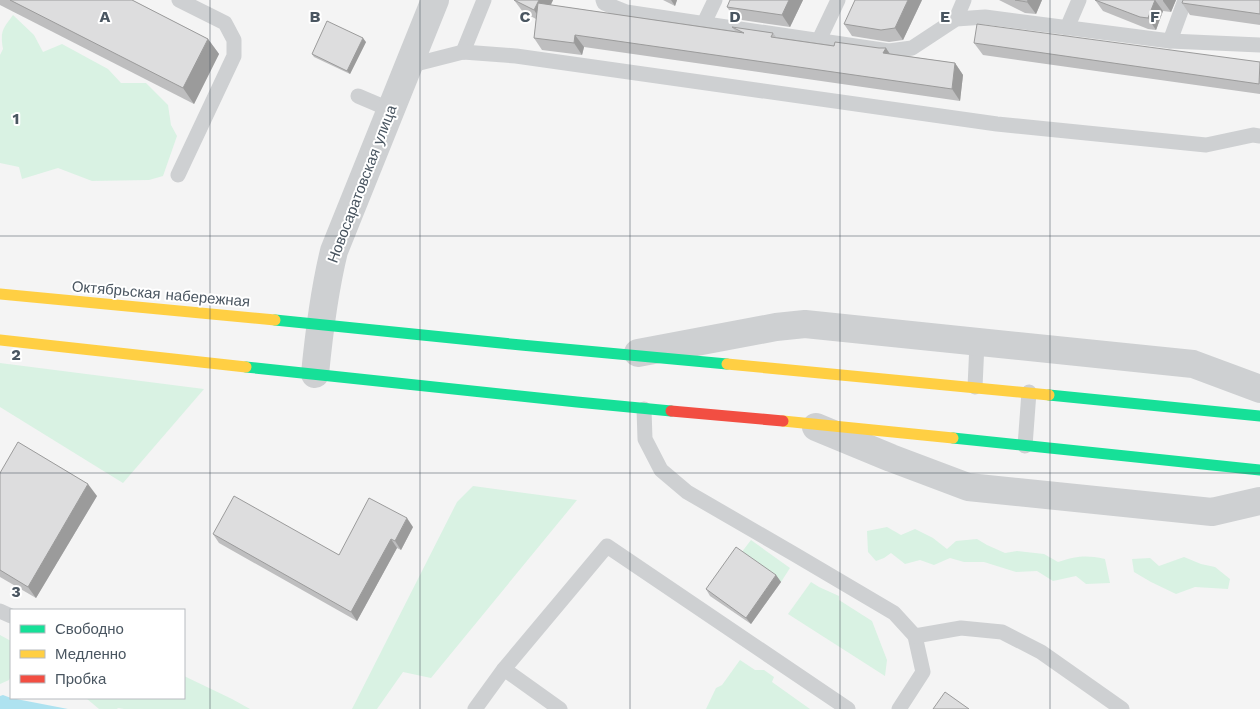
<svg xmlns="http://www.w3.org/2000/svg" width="1260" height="709" font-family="'Work Sans',sans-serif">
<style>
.green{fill:#d9f2e3}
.water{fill:#aee2f0}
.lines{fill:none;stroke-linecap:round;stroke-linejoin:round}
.lane{stroke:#ced0d2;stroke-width:15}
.street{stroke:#ced0d2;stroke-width:28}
.fast{stroke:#16e098;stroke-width:11}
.slow{stroke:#ffcf43;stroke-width:11}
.jam{stroke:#f24e42;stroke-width:11}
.wall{fill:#bebebf}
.shaded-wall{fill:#9b9b9b}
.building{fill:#ddddde;stroke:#9b9b9b}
.grid{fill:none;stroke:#4a5661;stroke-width:1;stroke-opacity:0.55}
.labels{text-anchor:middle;stroke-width:4;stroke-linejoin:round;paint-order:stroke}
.street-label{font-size:15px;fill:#4a5661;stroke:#fff}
.grid-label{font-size:16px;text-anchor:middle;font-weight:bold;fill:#4a5661;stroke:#fff;stroke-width:4;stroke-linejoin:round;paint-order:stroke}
</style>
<rect width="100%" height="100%" fill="#f4f4f4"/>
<g class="green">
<path d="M13 15 34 35 43 52 62 44 108 69 121 83H146L168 105 171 125 177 136 163 176 149 180 92 181 58 168 22 179 19 167 0 163V55L3 49C0 30 3 29 13 15Z"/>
<path d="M0 363 204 389 123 483 0 407Z"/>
<path d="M473 486 577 500 431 678 403 672 377 709H352L457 502Z"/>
<path d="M887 527 901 535 915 529 933 538 947 549 956 541 977 539 987 545 1005 553 1017 551 1044 554 1058 562C1078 556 1085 555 1105 559L1110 583 1086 584 1076 576 1053 581 1037 571 1016 572 984 562H964L950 558 934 565 920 560 905 564 891 553 884 558 876 561 868 552 867 531Z"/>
<path d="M751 540 790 568 781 582 741 553Z"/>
<path d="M1184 557 1201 564 1215 567 1230 579 1228 589 1195 587 1176 594 1151 582 1134 572 1132 559 1150 558 1159 566Z"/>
<path d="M811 582 819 587 839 596V600L872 621 887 660 885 676 788 614Z"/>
<path d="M0 635 11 641V676L9 680 0 684Z"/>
<path d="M740 660 755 670H764L774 677 772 682 810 709H706L716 688 722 685Z"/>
<path d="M184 676 232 699 250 709H124L118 708 117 709H99L86 698H184Z"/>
</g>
<path class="water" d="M3 695 11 698 68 709H0V696Z"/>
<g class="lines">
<g class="lane">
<path d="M603 0 604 3 626 12 889 51 912 48 956 19 985 17 1170 41 1260 45"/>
<path d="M956 19 964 0"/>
<path d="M704 23 715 0"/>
<path d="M1067 28 1079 0"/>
<path d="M819 40 838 0"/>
<path d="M1170 41 1185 0"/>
<path d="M463 52 484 0"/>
<path d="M408 66 463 52 516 56 997 124 1206 145 1253 135 1260 136"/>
<path d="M358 96 391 110"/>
<path d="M178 175 234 56V40L225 23 179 0"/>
<path d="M975 387 977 343"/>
<path d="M644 409 645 439 661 470 687 492 794 554 894 613 915 636 923 672 899 709"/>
<path d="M1025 446 1029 392"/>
<path d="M0 611 11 616"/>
<path d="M915 636 961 628 1002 632 1041 652 1122 709"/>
<path d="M504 669 560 709"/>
<path d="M475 709 504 669 607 546 848 709"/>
</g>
<g class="street">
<path d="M638 353 776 327 805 324 1193 364 1260 389"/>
<path d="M315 374C319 333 324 292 334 251L435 0"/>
<path d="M816 427 891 458 968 487 1212 512 1260 501"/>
</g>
<g class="fast">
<path d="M275 320 521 345 727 364"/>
<path d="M246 367 577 402 671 411"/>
<path d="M1049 395 1260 416"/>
<path d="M953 438 1260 470"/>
</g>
<g class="slow">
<path d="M0 294 275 320"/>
<path d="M0 340 246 367"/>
<path d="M727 364 1049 395"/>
<path d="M783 421 953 438"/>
</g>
<path class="jam" d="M671 411 783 421"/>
</g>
<g class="wall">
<path d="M0 0H132L208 39 219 54 194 104 0 5Z"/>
<path d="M514 0H553L551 5 735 31 732 27 773 33 776 37 955 63 963 75 960 101 584 47 582 55 542 50 534 38 536 19 523 12Z"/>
<path d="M663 0H677L675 6Z"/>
<path d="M803 0 790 27 735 19 727 7Z"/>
<path d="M922 0 903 40 889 42 852 36 844 24Z"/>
<path d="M999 0H1042L1036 14 1025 13Z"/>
<path d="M1095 0H1176L1171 12 1163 11 1156 30 1148 29 1103 11Z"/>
<path d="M1260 0V25L1190 15 1182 3Z"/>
<path d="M366 42 350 74 314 57 312 54Z"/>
<path d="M974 43 1260 62V94L983 55Z"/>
<path d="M0 473 97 496 36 598 0 577Z"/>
<path d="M413 527 401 550 397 548 357 621 219 543 213 534 339 555Z"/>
<path d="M776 575 781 582 751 624 710 596 706 589Z"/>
</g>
<g class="shaded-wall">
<path d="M539 0H553L542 22 534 10Z"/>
<path d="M671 0H677L675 6Z"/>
<path d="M789 0H803L790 27 782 15Z"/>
<path d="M908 0H922L903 40 895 28Z"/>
<path d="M1028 0H1042L1036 14 1027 2Z"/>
<path d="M1155 0 1163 11 1156 30 1148 18Z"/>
<path d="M1163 0H1176L1171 12 1163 1Z"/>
<path d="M575 35 584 47 582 55 574 43Z"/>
<path d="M363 38 366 42 350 74 347 71Z"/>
<path d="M208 39 219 54 194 104 183 88Z"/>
<path d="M886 48 894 60 883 53Z"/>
<path d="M955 63 963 75 960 101 952 89Z"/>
<path d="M88 484 97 496 36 598 28 587Z"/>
<path d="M407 518 413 527 401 550 395 541Z"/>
<path d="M391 539 397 548 357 621 351 612Z"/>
<path d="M776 575 781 582 751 624 746 618Z"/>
</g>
<g class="building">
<path d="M10 0H132L208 39 183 88Z"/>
<path d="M514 0H539L534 10Z"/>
<path d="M730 0H789L782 15 727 7Z"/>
<path d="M855 0H908L895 28 881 30 844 24Z"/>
<path d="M1015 0H1028L1027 2Z"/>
<path d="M1095 0H1155L1148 18 1140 17Z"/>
<path d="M1183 0H1260V14L1182 3Z"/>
<path d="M538 3 744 33 732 27 773 33 771 37 834 46 835 42 879 48H886L883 53 955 63 952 89 575 35 574 43 534 38Z"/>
<path d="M327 21 363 38 347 71 312 54Z"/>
<path d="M977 24 1260 62 1259 84 974 43Z"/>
<path d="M18 442 88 484 28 587 0 570V473Z"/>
<path d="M234 496 339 555 369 498 407 518 395 541 391 539 351 612 213 534Z"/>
<path d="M736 547 776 575 746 618 706 589Z"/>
<path d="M945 692 969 709H933Z"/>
</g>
<path class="grid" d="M210 0V709M420 0V709M630 0V709M840 0V709M1050 0V709M0 236H1260M0 473H1260"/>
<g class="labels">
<g class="street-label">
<text transform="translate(362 184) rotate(-69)" y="5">Новосаратовская улица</text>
<text transform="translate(161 294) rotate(5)" y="5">Октябрьская набережная</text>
</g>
</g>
<g class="grid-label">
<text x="105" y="22">A</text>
<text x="315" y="22">B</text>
<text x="525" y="22">C</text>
<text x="735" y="22">D</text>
<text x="945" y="22">E</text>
<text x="1155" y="22">F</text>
<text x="16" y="124">1</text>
<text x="16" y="360">2</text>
<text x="16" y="597">3</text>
</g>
<rect x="10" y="609" width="175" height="90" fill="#ffffff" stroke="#b7bbc0"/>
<rect x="20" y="625" width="25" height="8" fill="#16e098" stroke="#b7bbc0"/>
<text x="55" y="634" font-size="15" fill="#4a5661">Свободно</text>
<rect x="20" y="650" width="25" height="8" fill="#ffcf43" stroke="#b7bbc0"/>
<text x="55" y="659" font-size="15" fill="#4a5661">Медленно</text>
<rect x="20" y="675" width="25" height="8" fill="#f24e42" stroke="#b7bbc0"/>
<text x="55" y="684" font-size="15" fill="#4a5661">Пробка</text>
</svg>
